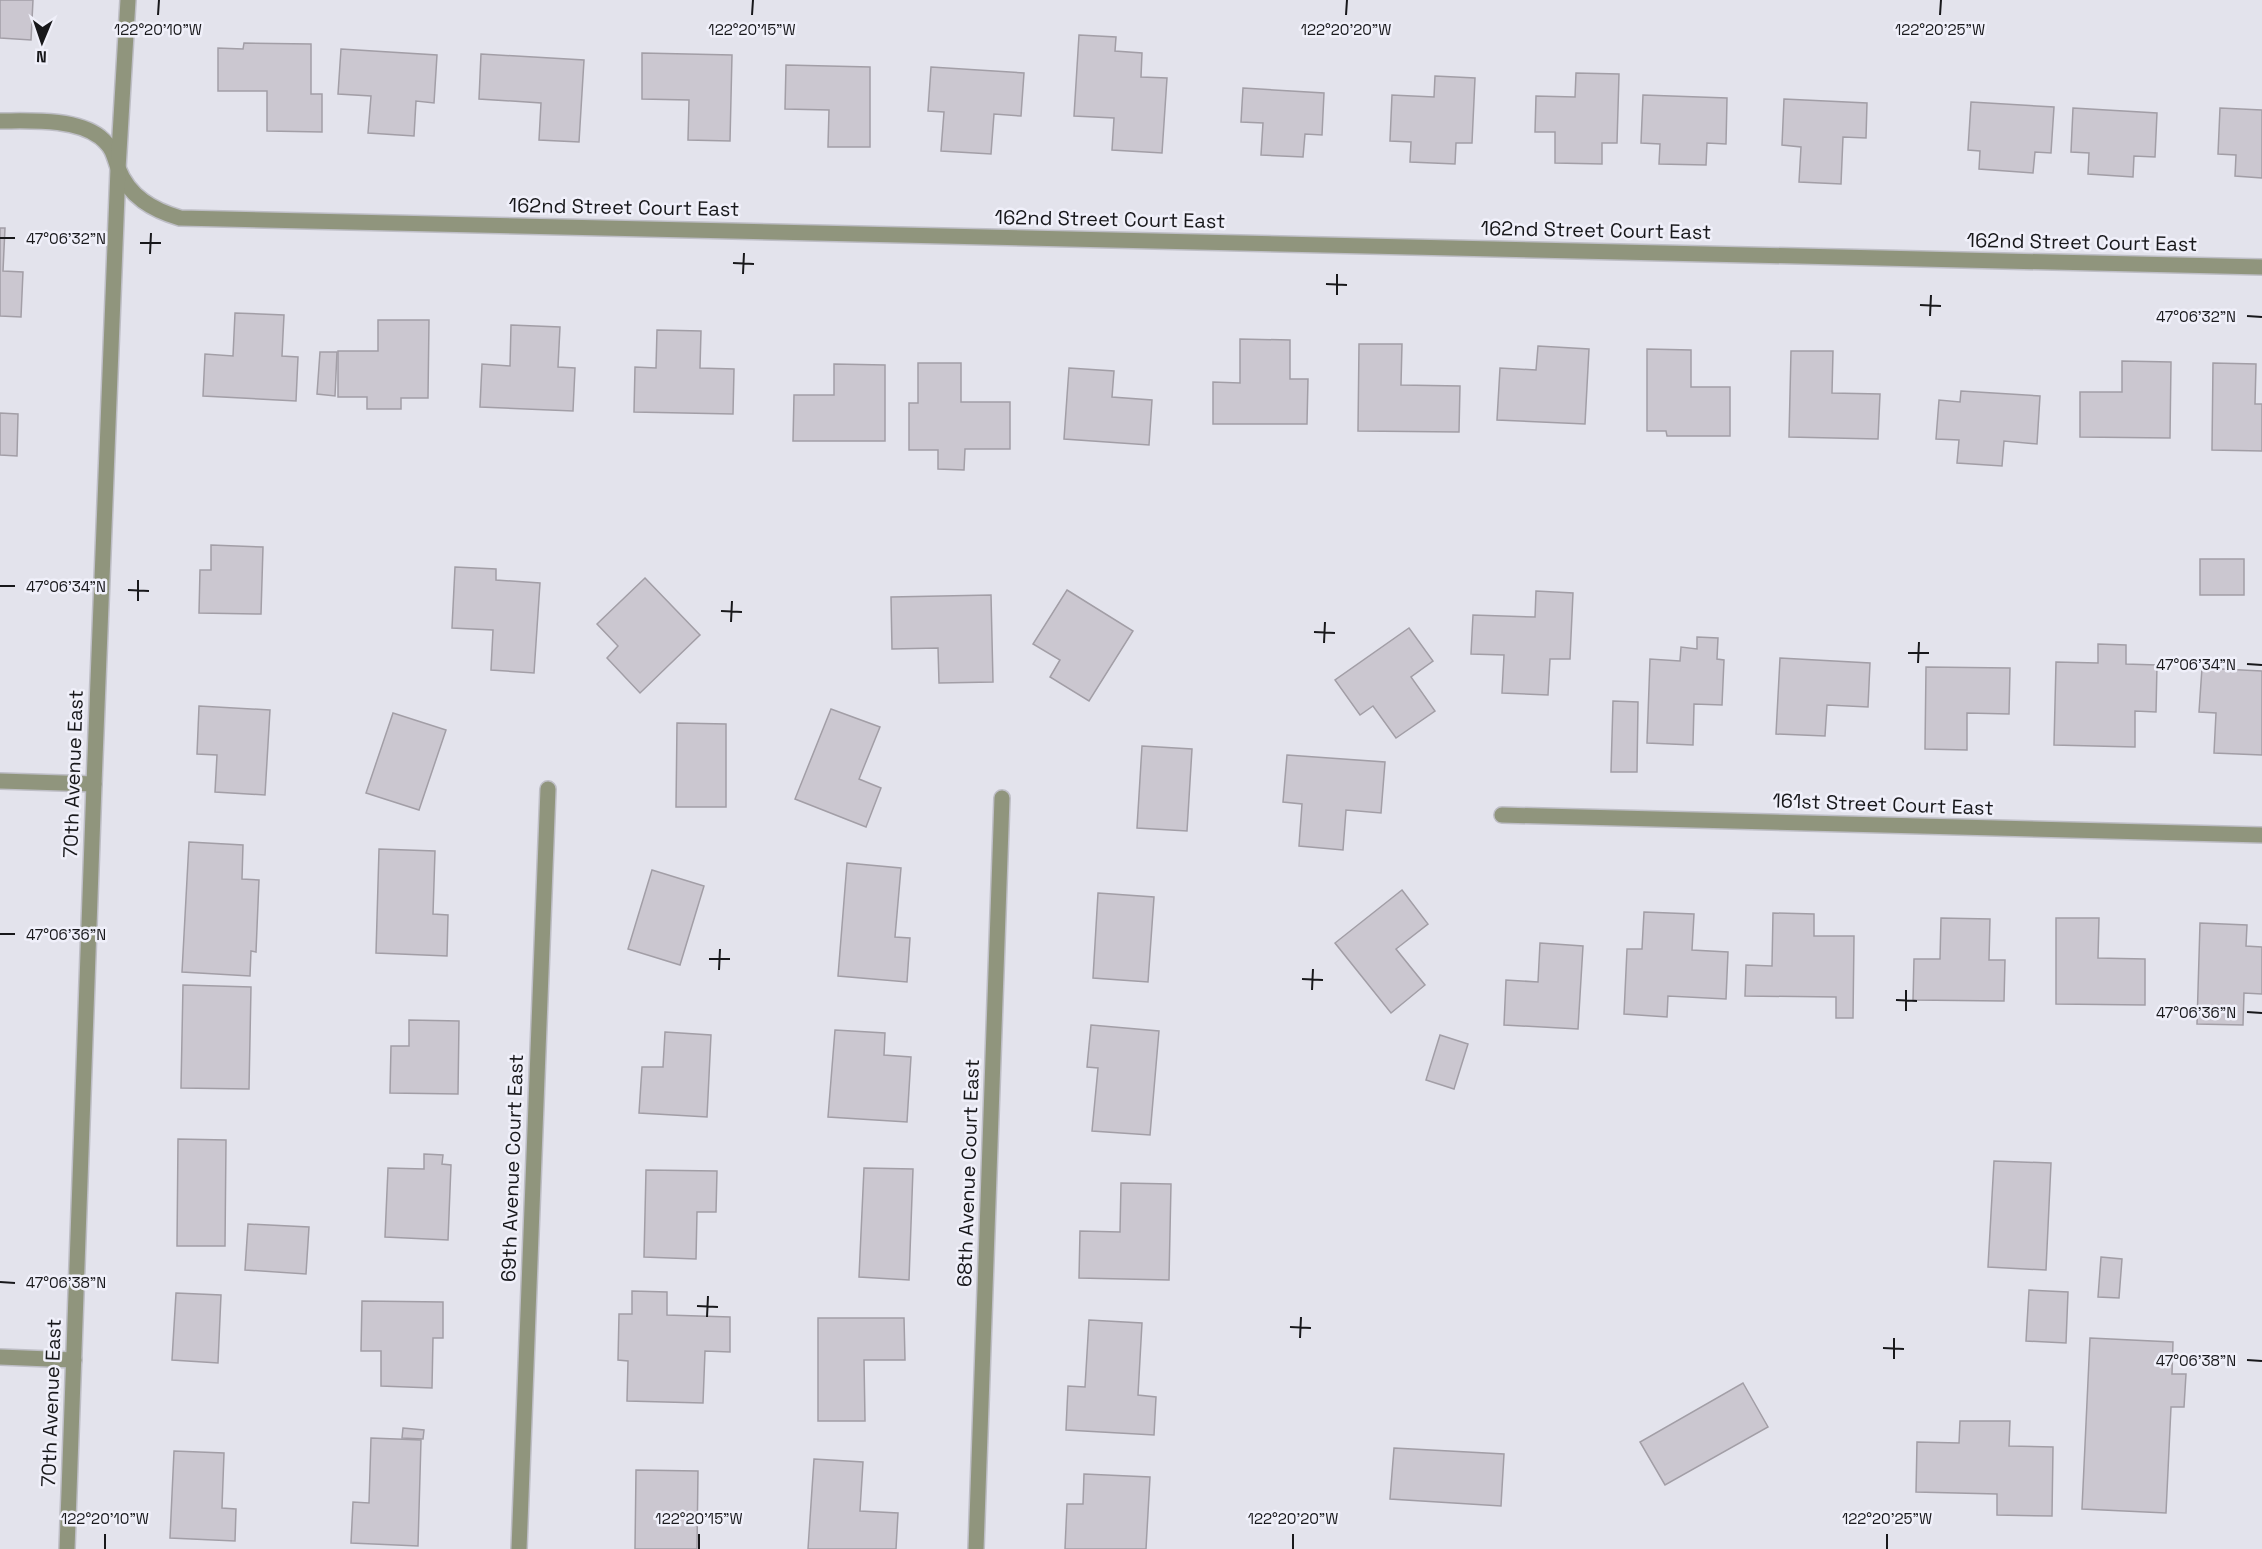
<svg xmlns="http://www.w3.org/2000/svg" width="2262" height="1549" font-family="'Space Grotesk',sans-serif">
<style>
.building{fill:#cbc7d0;stroke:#a29ea6;stroke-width:1.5}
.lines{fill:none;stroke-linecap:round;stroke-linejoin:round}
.minor-casing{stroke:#bebec6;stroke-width:18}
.minor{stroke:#90957d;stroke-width:15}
.ticks{fill:none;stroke:#18181b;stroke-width:2}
.labels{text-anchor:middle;stroke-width:5;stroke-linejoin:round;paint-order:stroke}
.street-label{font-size:20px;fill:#18181b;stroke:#f0f0fa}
.ticks-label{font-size:15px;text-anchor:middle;fill:#18181b;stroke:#f0f0fa;stroke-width:5;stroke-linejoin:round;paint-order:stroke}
</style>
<rect width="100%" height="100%" fill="#e3e3ec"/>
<g class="building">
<path d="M0 0H33L31 40 0 38Z"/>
<path d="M1079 35 1116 37 1115 51 1142 53 1141 77 1167 78 1162 153 1112 150 1114 118 1074 116Z"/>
<path d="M244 43 311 44V94H322V132L267 131V91H218V48L243 49Z"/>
<path d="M341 49 437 55 434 103 416 101 414 136 368 133 371 96 338 94Z"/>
<path d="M642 53 732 55 730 141 688 140 689 100 642 99Z"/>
<path d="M481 54 584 60 579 142 539 140 541 103 479 99Z"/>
<path d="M786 65 870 67V147H828L829 110 785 109Z"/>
<path d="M931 67 1024 73 1021 116 994 114 991 154 941 151 944 112 928 111Z"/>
<path d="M1576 73 1619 74 1617 143H1602V164L1555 163V132H1535L1536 96 1575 97Z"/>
<path d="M1435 76 1475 78 1472 143H1456L1455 164 1410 162 1411 142 1390 141 1392 95 1434 97Z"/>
<path d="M1243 88 1324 93 1322 135 1305 134 1303 157 1261 155 1263 123 1241 122Z"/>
<path d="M1643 95 1727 98 1726 144 1707 143 1706 165 1659 164 1660 144 1641 143Z"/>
<path d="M1784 99 1867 103 1866 138 1843 137 1841 184 1799 182 1801 147 1782 145Z"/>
<path d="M1971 102 2054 107 2051 153 2035 152 2033 173 1979 169 1980 151 1968 150Z"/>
<path d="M2073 108 2157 113 2155 157 2134 156 2133 177 2088 174 2089 153 2071 152Z"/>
<path d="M2220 108 2262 110V178L2235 176 2236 155 2218 154Z"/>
<path d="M0 228H5L3 271 23 272 21 317 0 316Z"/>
<path d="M235 313 284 315 282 356 298 357 296 401 203 396 205 354 233 356Z"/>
<path d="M378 320H429L428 398H401V409H367V397H338V351H378Z"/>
<path d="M511 325 560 327 558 367 575 368 573 411 480 407 482 364 510 366Z"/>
<path d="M657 330 701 331 700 368 734 369 733 414 634 412 635 367 656 368Z"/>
<path d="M1240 339 1290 340V379H1308L1307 424H1213V382L1240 383Z"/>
<path d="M1359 344H1402L1401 385 1460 386 1459 432 1358 431Z"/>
<path d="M1538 346 1589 349 1585 424 1497 420 1500 368 1536 370Z"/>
<path d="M1647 349 1691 350V387H1730V436H1667L1666 431H1647Z"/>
<path d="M1791 351H1833L1832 393 1880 394 1878 439 1789 437Z"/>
<path d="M320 352H337L335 396 317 394Z"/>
<path d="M2122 361 2171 362 2170 438 2080 437V392H2122Z"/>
<path d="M918 363H961V402H1010V449H965L964 470 938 469V450H909V403H918Z"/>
<path d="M2213 363 2256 364 2255 404H2262V451L2212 450Z"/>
<path d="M834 364 885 365V441H793L794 395H834Z"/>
<path d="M1069 368 1114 371 1112 397 1152 400 1149 445 1064 439Z"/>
<path d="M1961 391 2040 396 2037 444 2004 441 2002 466 1957 463 1959 440 1936 439 1939 400 1960 402Z"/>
<path d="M0 413 18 414 17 456 0 455Z"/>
<path d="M211 545 263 547 261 614 199 613 200 570H211Z"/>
<rect x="2200" y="559" width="44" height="36"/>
<path d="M455 567 496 569V580L540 583 534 673 491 670 493 630 452 628Z"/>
<path d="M645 578 700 635 640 693 607 658 618 646 597 624Z"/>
<path d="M1067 590 1133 631 1089 701 1050 677 1060 660 1033 644Z"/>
<path d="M1536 591 1573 593 1570 659H1550L1548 695 1502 693 1504 655 1471 654 1473 615 1535 617Z"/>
<path d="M991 595 993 682 939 683 938 648 892 649 891 597Z"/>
<path d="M1409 628 1433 661 1411 677 1435 711 1396 738 1373 706 1360 715 1335 680Z"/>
<path d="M1697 637 1718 638 1717 659 1724 660 1722 705 1694 704 1693 745 1647 743 1650 659 1680 661 1681 647 1697 649Z"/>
<path d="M2098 644 2126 645V664L2157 665 2156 712 2135 711V747L2054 745 2056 662 2098 663Z"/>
<path d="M1780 658 1870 663 1868 707 1827 705 1825 736 1776 734Z"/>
<path d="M1926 667 2010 668 2009 714 1967 713V750L1925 749Z"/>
<path d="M2202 668 2262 671V755L2214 753 2216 713 2199 712Z"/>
<path d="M1613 701 1638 702 1637 772H1611Z"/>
<path d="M199 706 270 710 265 795 215 792 217 755 197 754Z"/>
<path d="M831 709 880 727 859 779 881 788 866 827 795 799Z"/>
<path d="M393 713 446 730 419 810 366 793Z"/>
<path d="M677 723 726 724V807H676Z"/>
<path d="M1142 746 1192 749 1187 831 1137 828Z"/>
<path d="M1287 755 1385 762 1381 813 1346 810 1343 850 1299 846 1302 804 1283 802Z"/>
<path d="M189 842 243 845 242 879 259 880 256 952 251 951 250 976 182 972Z"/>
<path d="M379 849 435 851 433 914 448 915 447 956 376 953Z"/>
<path d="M847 863 901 868 895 937 910 938 907 982 838 976Z"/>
<path d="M652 870 704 886 680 965 628 949Z"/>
<path d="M1402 890 1428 924 1396 949 1425 985 1391 1013 1335 943Z"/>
<path d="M1098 893 1154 897 1148 982 1093 978Z"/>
<path d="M1644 912 1694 914 1692 950 1728 952 1726 999 1668 996 1667 1017 1624 1014 1627 949H1642Z"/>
<path d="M1773 913 1814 914V936H1854L1853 1018H1836V997L1745 996 1746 965 1772 966Z"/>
<path d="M1941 918 1990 919 1989 960H2005L2004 1001 1913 1000 1914 959H1940Z"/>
<path d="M2056 918H2099L2098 958 2145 959V1005L2056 1004Z"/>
<path d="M2200 923 2247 925 2246 946 2262 947V994L2244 993 2243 1025 2197 1024Z"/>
<path d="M1540 943 1583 946 1578 1029 1504 1025 1506 980 1538 982Z"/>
<path d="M183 985 251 987 249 1089 181 1088Z"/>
<path d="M409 1020 459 1021 458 1094 390 1093 391 1046H409Z"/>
<path d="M1091 1025 1159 1031 1150 1135 1092 1131 1098 1068 1087 1067Z"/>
<path d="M835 1030 885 1033 884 1055 911 1057 907 1122 828 1117Z"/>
<path d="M665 1032 711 1035 707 1117 639 1113 642 1067H663Z"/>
<path d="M1440 1035 1468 1044 1454 1089 1426 1080Z"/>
<path d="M178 1139 226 1140 225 1246H177Z"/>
<path d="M424 1154 443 1155 442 1164 451 1165 448 1240 385 1237 388 1168 424 1169Z"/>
<path d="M1994 1161 2051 1163 2046 1270 1988 1267Z"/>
<path d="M864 1168 913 1169 909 1280 859 1277Z"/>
<path d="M646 1170 717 1171 716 1212H697L696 1259 644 1257Z"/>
<path d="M1121 1183 1171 1184 1169 1280 1079 1278 1080 1231 1120 1232Z"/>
<path d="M248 1224 309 1227 306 1274 245 1270Z"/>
<path d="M2101 1257 2122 1259 2119 1298 2098 1297Z"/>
<path d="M2029 1290 2068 1292 2066 1343 2026 1341Z"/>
<path d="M632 1291 667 1292V1315L730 1317V1352L705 1351 703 1403 627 1401 628 1361 618 1360 619 1314H632Z"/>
<path d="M176 1293 221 1295 218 1363 172 1360Z"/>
<path d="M362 1301 443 1302V1338H433L432 1388 381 1386V1351H361Z"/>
<path d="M818 1318H904L905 1360H864L865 1421H818Z"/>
<path d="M1089 1320 1142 1323 1138 1395 1156 1397 1154 1435 1066 1430 1068 1386 1085 1387Z"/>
<path d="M2090 1338 2173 1342 2172 1374H2186L2184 1407H2171L2166 1513 2082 1509Z"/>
<path d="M1743 1383 1768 1427 1665 1485 1640 1442Z"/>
<path d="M1960 1421H2010L2009 1446 2053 1447 2052 1516 1997 1515V1494L1916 1492 1917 1442 1959 1443Z"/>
<path d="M403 1428 424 1430 423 1439 402 1438Z"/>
<path d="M371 1438 421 1440 418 1546 351 1543 353 1502 369 1503Z"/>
<path d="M1394 1448 1504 1454 1501 1506 1390 1499Z"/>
<path d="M174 1451 224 1453 222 1508 236 1509 235 1541 170 1538Z"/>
<path d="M814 1459 863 1462 860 1511 898 1513 896 1549H808Z"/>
<path d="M636 1470 698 1471 697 1549H635Z"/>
<path d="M1084 1474 1150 1477 1146 1549H1065L1067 1504H1083Z"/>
</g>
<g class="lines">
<defs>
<g id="minor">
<path d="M0 121C30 121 75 118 100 137 113 148 113 153 118 168 129 197 153 210 180 218L2262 267"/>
<path d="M0 781 94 784"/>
<path d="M1502 815 2262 835"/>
<path d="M0 1357 74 1360"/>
<path d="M67 1549 94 784 118 169 128 0"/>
<path d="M519 1549 548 789"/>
<path d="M976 1549 1002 798"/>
</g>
</defs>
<use href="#minor" class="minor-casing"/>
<use href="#minor" class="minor"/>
</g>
<path class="ticks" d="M158 15 159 0M752 15 753 0M1346 15 1347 0M1940 15 1941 0M0 238H15M140 243H161M150 254 151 233M733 263 754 264M743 274 744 253M1326 284 1347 285M1337 295V274M1920 305 1941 306M1930 316 1931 295M2247 316 2262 317M0 586H15M128 590 149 591M138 601V580M721 611 742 612M731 622 732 601M1314 632 1335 633M1324 643 1325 622M1908 653H1929M1918 663 1919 642M2247 664 2262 665M0 934H15M709 959H730M719 970 720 949M1302 979 1323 980M1312 990 1313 969M1896 1000 1917 1001M1906 1011V990M2247 1012 2262 1013M0 1282 15 1283M697 1306 718 1307M707 1317 708 1296M1290 1327 1311 1328M1300 1338 1301 1317M1883 1348 1904 1349M1894 1359V1338M2247 1360 2262 1361M105 1549V1534M699 1549V1534M1293 1549V1534M1887 1549V1534"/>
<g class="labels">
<g class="street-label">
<text transform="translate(624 207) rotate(1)" y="7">162nd Street Court East</text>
<text transform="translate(1110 219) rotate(1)" y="7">162nd Street Court East</text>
<text transform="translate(1596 230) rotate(1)" y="7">162nd Street Court East</text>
<text transform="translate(2082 242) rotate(1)" y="7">162nd Street Court East</text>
<text transform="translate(73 774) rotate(-88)" y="7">70th Avenue East</text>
<text transform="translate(1883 804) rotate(2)" y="7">161st Street Court East</text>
<text transform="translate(512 1168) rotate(-88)" y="7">69th Avenue Court East</text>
<text transform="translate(968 1173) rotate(-88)" y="7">68th Avenue Court East</text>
<text transform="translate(51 1403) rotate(-88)" y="7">70th Avenue East</text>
</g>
</g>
<g class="ticks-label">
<text x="158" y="35">122°20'10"W</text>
<text x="752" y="35">122°20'15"W</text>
<text x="1346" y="35">122°20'20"W</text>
<text x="1940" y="35">122°20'25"W</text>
<text x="66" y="244">47°06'32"N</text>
<text x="2196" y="322">47°06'32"N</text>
<text x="66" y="592">47°06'34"N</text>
<text x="2196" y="670">47°06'34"N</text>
<text x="66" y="940">47°06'36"N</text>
<text x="2196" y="1018">47°06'36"N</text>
<text x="66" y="1288">47°06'38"N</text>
<text x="2196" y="1366">47°06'38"N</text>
<text x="105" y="1524">122°20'10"W</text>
<text x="699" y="1524">122°20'15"W</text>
<text x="1293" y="1524">122°20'20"W</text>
<text x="1887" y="1524">122°20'25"W</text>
</g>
<g transform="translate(42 42) rotate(182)" stroke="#f0f0fa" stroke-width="4.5" paint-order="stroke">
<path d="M0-4.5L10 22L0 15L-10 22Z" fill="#18181b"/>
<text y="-9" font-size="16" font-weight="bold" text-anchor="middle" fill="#18181b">N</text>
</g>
</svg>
